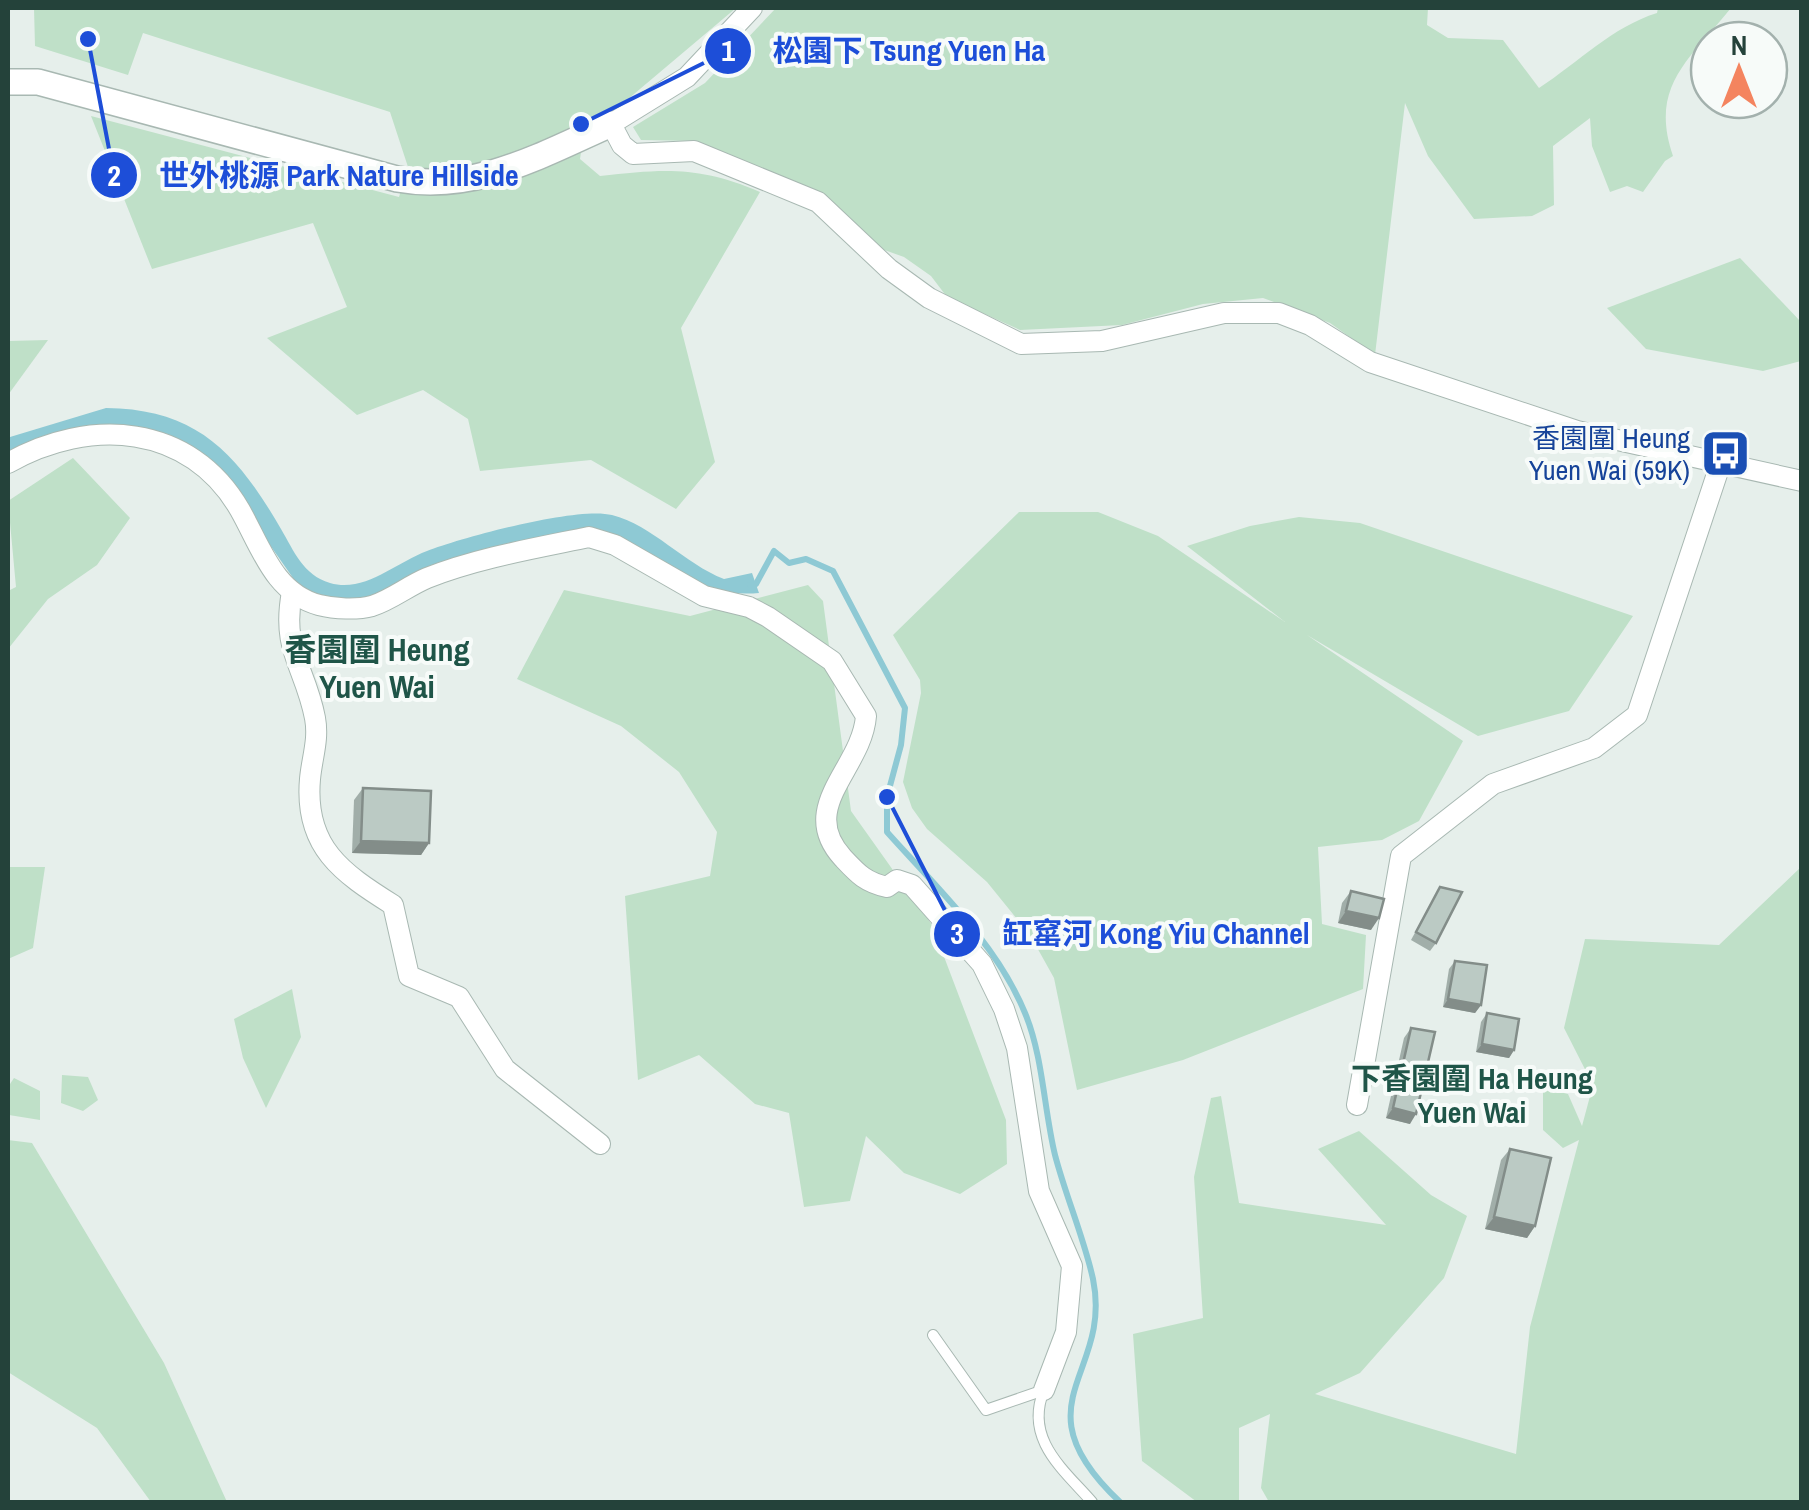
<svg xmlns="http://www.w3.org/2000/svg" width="1809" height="1510" font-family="'Archivo Narrow','Noto Sans SC',sans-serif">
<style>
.green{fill:#bfe0c8}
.water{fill:#8ec9d4}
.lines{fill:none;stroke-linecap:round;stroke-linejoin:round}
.stream{stroke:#8ec9d4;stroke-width:6}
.service-casing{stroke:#a8b8b2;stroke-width:12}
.minor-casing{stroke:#a8b8b2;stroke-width:22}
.tertiary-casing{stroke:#a8b8b2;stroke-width:28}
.service{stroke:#fff;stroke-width:10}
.minor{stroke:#fff;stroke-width:20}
.tertiary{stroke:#fff;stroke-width:25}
.wall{fill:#a1aea9}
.shaded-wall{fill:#838d89}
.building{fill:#bbcac4;stroke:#838d89;stroke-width:2.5}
.labels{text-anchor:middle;stroke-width:8;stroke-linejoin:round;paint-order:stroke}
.transit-label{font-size:28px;fill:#164399;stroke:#f7fbf9;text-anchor:end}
.neighbourhood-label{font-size:30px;font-weight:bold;fill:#1f5548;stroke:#f7fbf9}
.quarter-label{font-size:32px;font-weight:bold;fill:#1f5548;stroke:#f7fbf9}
.leader{fill:none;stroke:#1d4ed8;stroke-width:4}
.callout-dot{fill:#1d4ed8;stroke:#f7fbf9;stroke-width:4}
.mark-label{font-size:30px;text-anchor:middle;font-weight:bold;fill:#fff}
.callout-label{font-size:30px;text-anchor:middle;font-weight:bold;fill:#1d4ed8;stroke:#f7fbf9;stroke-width:8;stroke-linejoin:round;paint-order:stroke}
</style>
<rect width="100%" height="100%" fill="#e6efeb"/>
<g class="green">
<path d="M34 8H736L621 105 586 119 580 159 600 176C665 169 699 166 760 192L681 328 715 462 676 509 591 460 480 471 468 419 423 390 357 415 267 338 347 307 313 223 152 269 91 116 399 197 408 167 390 112 143 33 128 75 35 46Z"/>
<path d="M776 8H1428L1427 25 1448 38 1503 40 1539 88C1579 62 1612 27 1657 13L1658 8H1731C1689 60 1649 86 1673 156L1665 161 1643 192 1627 186 1610 192 1592 146 1590 118 1553 146 1554 205 1532 216 1474 219 1428 156 1405 103 1375 355 1330 323 1263 298 1203 304 1122 325 1020 330 947 297 931 276 904 257 876 247 837 206 695 141 641 140 633 127 705 83Z"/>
<path d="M1740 258 1801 322V361L1763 371 1646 349 1607 308Z"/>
<path d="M48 340 8 395V341Z"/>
<path d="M73 458 130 518 97 565 48 599 8 649V591L16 587 8 501Z"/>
<path d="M1019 512H1098L1158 536 1285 622 1187 546 1250 526 1299 517 1360 523 1633 616 1569 711 1478 736 1307 635 1463 741 1419 821 1382 840 1318 847 1322 924 1366 935 1363 989 1183 1060 1077 1090 1054 978 1030 935 987 882 927 829 912 808 903 782 921 693 920 680 893 635Z"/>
<path d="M808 585 823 601 851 811 932 925 1006 1120 1007 1164 960 1194 904 1173 866 1136 850 1201 804 1207 789 1113 755 1104 699 1055 638 1080 625 896 710 876 717 832 679 772 621 726 517 679 564 590 690 616Z"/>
<path d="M8 867H45L33 948 8 959Z"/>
<path d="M1801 867V1502H1269L1261 1488 1270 1414 1239 1428V1502H1197L1142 1461 1133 1334 1203 1318 1194 1177 1211 1098 1221 1096 1239 1203 1386 1225 1318 1149 1359 1131 1431 1195 1467 1216 1444 1278 1360 1373 1315 1394 1516 1454 1530 1327 1579 1140 1563 1148 1543 1130V1088L1568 1094 1582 1126 1593 1085 1564 1028 1585 939 1719 945Z"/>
<path d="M292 989 301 1037 266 1108 243 1058 234 1019Z"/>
<path d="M62 1075 88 1077 98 1100 83 1111 61 1103Z"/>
<path d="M14 1078 40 1091V1120L9 1115 8 1087Z"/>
<path d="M8 1140 32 1143 164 1363 227 1502H151L97 1428 8 1372Z"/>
</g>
<path class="water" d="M106 408C197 409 237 453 281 529 294 551 303 575 330 583 365 593 395 563 427 551 463 537 578 506 612 515 652 525 685 564 724 579L752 573 759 593C700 599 648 559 597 531L378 597 329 602 300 588 221 475 168 434 112 427 8 457 10 437Z"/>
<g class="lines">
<path class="stream" d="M750 585 756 584 774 551 789 563 806 559 833 571 905 708 901 745 887 797V832C936 887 997 944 1025 1013 1043 1056 1044 1110 1055 1155 1066 1197 1084 1238 1093 1279 1113 1376 1015 1403 1120 1502"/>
<defs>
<g id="service">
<path d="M933 1335 986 1410 1044 1390"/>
<path d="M1044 1390C1024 1439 1063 1469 1092 1502"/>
</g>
<g id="minor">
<path d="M752 8 687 77 611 124 622 145 633 154 694 151 818 202 889 269 929 298 1021 344 1102 341 1224 313H1279L1310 325 1370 362 1577 431 1802 481"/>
<path d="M8 463C89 417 190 423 240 510 261 547 274 593 319 605 335 609 357 610 372 606 391 600 408 586 427 578 477 558 536 548 589 537L615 545 704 596 749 607 768 617 832 661 866 716C862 769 796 807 843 858 858 874 865 882 887 887L897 880 912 885 982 964 1004 1009 1017 1048 1039 1191 1072 1266 1066 1332 1044 1390"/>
<path d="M292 592C281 651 305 666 315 718 319 740 312 757 310 779 304 847 342 873 393 905L409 976 459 997 505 1069 600 1144"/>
<path d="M1357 1105 1401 856 1493 784 1594 748 1637 715 1721 462"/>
</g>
<path id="tertiary" d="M8 82H38L397 179C475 193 541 155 611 124"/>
</defs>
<use href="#service" class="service-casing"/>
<use href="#minor" class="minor-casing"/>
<use href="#tertiary" class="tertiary-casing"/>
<use href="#service" class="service"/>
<use href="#minor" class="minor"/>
<use href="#tertiary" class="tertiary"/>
</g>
<g class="wall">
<path d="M363 788 429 843 421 855 352 853 354 800Z"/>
<path d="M1440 887 1436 943 1430 951 1411 940Z"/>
<path d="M1351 891 1371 930 1338 923 1342 903Z"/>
<path d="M1455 961 1481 1005 1475 1013 1443 1007 1449 969Z"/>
<path d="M1487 1013 1514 1050 1509 1058 1476 1052 1481 1022Z"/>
<path d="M1411 1028 1410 1124 1386 1118 1404 1038Z"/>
<path d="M1510 1149 1535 1226 1527 1238 1485 1229 1501 1160Z"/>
</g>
<g class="shaded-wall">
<path d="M361 841 429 843 421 855 352 853Z"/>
<path d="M1346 911 1379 918 1371 930 1338 923Z"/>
<path d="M1448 999 1481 1005 1475 1013 1443 1007Z"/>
<path d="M1482 1044 1514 1050 1509 1058 1476 1052Z"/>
<path d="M1393 1108 1416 1114 1410 1124 1386 1118Z"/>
<path d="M1494 1217 1535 1226 1527 1238 1485 1229Z"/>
</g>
<g class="building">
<path d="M363 788 431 791 429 843 361 841Z"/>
<path d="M1440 887 1462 892 1436 943 1416 932Z"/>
<path d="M1351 891 1384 899 1379 918 1346 911Z"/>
<path d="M1455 961 1487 965 1481 1005 1448 999Z"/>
<path d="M1487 1013 1519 1019 1514 1050 1482 1044Z"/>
<path d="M1411 1028 1435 1032 1416 1114 1393 1108Z"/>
<path d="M1510 1149 1551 1158 1535 1226 1494 1217Z"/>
</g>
<defs>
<symbol id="bus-square" viewBox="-11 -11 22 22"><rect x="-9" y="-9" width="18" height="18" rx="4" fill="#1a4fb4" stroke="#f7fbf9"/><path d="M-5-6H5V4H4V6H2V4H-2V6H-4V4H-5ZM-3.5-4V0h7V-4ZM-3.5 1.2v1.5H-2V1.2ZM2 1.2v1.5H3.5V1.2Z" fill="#fff"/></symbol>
</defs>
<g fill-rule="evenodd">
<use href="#bus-square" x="1698" y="426" width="55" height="55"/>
</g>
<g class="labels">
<g class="transit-label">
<text x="1690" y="448">香園圍 Heung<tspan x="1690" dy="32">Yuen Wai (59K)</tspan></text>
</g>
<g class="neighbourhood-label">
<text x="1472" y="1089">下香園圍 Ha Heung<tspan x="1472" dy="34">Yuen Wai</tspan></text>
</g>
<g class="quarter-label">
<text x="377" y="661">香園圍 Heung<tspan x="377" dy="37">Yuen Wai</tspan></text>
</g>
</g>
<path class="leader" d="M581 124L728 51M88 39L114 175M887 797L957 934"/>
<g class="callout-dot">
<circle cx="581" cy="124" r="10"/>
<circle cx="88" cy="39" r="10"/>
<circle cx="887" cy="797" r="10"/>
<circle cx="728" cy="51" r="25"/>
<circle cx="114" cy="175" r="25"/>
<circle cx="957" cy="934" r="25"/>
</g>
<g class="mark-label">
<text x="728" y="61">1</text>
<text x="114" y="186">2</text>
<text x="957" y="944">3</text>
</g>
<g class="callout-label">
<text x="909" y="61">松園下 Tsung Yuen Ha</text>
<text x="339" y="186">世外桃源 Park Nature Hillside</text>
<text x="1156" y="944">缸窰河 Kong Yiu Channel</text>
</g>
<rect width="1809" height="1510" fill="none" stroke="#24423a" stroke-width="20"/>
<g transform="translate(1739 70)"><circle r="48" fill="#f7fbf9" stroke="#a3b1ad" stroke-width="2.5"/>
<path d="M0-8L18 38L0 25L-18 38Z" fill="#f4845f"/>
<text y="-15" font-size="28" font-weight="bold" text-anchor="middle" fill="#24423a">N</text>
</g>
</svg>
